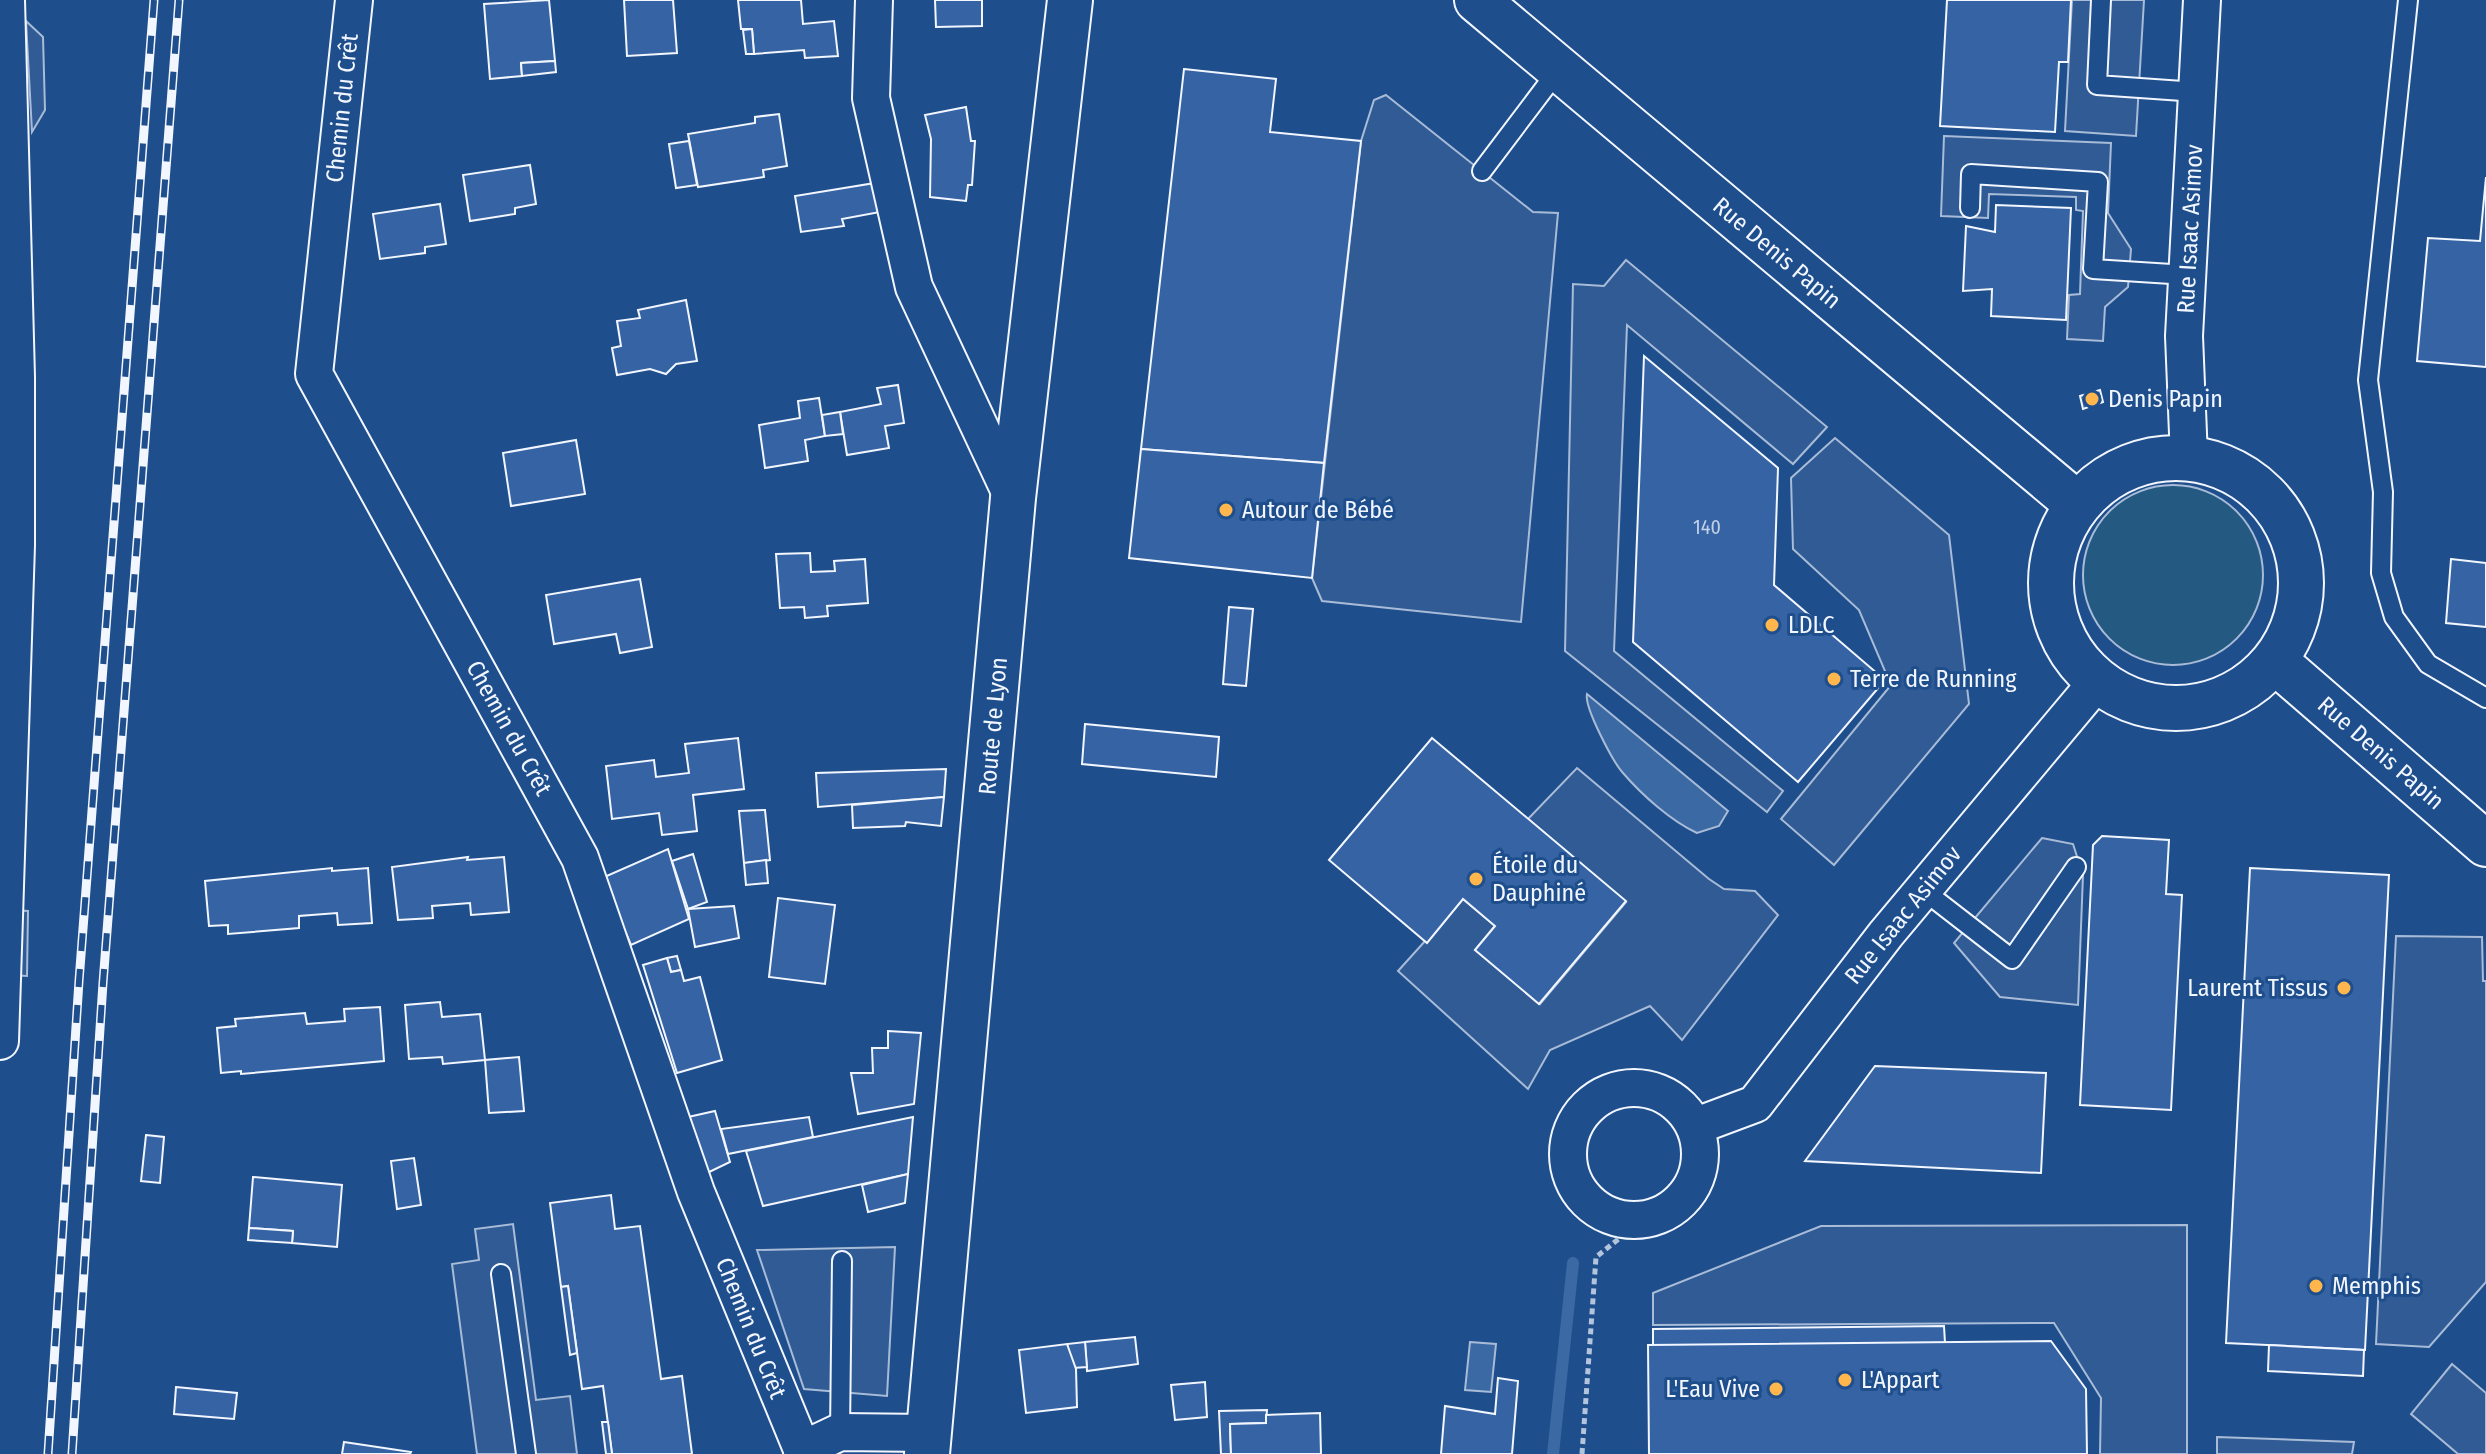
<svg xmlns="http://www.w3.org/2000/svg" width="2486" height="1454" font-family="'Fira Sans Condensed',sans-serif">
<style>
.green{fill:#245a82;stroke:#a8bbd7;stroke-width:2}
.parking{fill:#305b95;stroke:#a8bbd7;stroke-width:2}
.water{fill:#3b69a3;stroke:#a8bbd7;stroke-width:2}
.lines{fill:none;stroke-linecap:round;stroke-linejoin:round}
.stream{stroke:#3b69a3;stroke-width:12}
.building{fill:#3563a3;stroke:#f2f6ff;stroke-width:2}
.lane-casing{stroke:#f2f6ff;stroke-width:22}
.street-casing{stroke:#f2f6ff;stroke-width:40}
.secondary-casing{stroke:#f2f6ff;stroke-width:48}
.path{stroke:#b3c4dc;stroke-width:5;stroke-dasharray:6 4;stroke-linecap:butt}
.lane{stroke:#1f4e8c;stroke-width:18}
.street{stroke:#1f4e8c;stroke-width:36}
.secondary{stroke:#1f4e8c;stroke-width:44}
.rail-casing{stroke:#f2f6ff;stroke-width:9}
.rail{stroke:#1f4e8c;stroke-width:6;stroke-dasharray:18;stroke-linecap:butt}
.poi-dot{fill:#ffb74d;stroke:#1f4e8c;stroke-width:3}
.labels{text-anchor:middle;stroke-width:6;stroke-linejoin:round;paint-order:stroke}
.number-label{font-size:20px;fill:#c3d1e8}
.street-label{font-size:24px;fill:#f2f6ff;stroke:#1f4e8c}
.poi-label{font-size:24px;fill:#f2f6ff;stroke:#1f4e8c;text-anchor:start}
</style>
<rect width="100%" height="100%" fill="#1f4e8c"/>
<circle class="green" cx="2173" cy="575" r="90"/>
<g class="parking">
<path d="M2072 0H2144L2136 136 2065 131Z"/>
<path d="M26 21 43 37 45 110 32 132Z"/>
<path d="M1386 95 1533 212 1558 213 1521 622 1322 601 1312 578 1361 141 1374 100Z"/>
<path d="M1944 136 2111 143 2108 213 2131 249 2128 287 2105 307 2103 341 2067 339 2069 295 2080 294 2083 211 2076 210V197L1989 194 1988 218 1941 216Z"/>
<path d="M1626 260 1827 427 1793 464 1627 325 1614 651 1783 791 1767 812 1565 651 1573 284 1604 286Z"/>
<path d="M1835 438 1949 535 1969 704 1834 865 1781 819 1891 685 1859 610 1793 549 1791 478Z"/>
<path d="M1577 768 1709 879 1724 889 1755 891 1778 915 1682 1040 1650 1006 1550 1050 1528 1089 1398 971 1463 899 1495 926 1475 950 1540 1004 1626 902 1528 819Z"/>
<path d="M2042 838 2073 844 2083 875 2078 1005 2000 997 1954 943Z"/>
<path d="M12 910 28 911 27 976 10 975Z"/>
<path d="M2396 936 2482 937 2483 981H2486V1282L2429 1347 2376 1344Z"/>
<path d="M513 1224 536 1400 570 1396 577 1454H477L452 1264 479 1260 475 1229Z"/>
<path d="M2187 1225V1454H2100L2101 1398 2054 1323 1653 1325V1293L1821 1226Z"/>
<path d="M895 1247 887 1396 804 1389 757 1250Z"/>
<path d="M2452 1364 2486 1393V1454H2458L2411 1414Z"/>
<path d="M2217 1437 2354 1442 2352 1454H2217Z"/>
</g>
<g class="water">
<path d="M1587 694 1728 811 1719 826 1697 833C1671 821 1642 795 1623 773 1613 762 1584 707 1587 694Z"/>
<path d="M1470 1342 1496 1344 1491 1392 1465 1390Z"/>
</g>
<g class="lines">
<path class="stream" d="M1553 1454 1573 1263"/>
</g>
<g class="building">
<path d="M549 0 555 61 521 63 522 76 490 79 484 4Z"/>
<path d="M624 0H673L677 53 627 56Z"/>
<path d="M738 0H801L803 24 834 21 838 56 805 58 804 50 754 54 752 29H741Z"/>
<path d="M982 0V26L936 27 935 0Z"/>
<path d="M1947 0H2071L2068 62H2059L2055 132 1940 126Z"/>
<path d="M752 29 754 54H746L743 30Z"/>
<path d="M555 61 556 72 522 76 521 63Z"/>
<path d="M1184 69 1276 79 1270 132 1361 141 1324 463 1141 449Z"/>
<path d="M966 107 971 141H975L972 185H968L966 201 930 197 931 139 925 115Z"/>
<path d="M779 114 787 166 763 170 764 177 698 187 688 134 755 123V117Z"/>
<path d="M689 141 697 185 676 188 669 144Z"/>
<path d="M530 165 536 204 515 208V214L470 221 463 175Z"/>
<path d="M2486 177V367L2417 361 2428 238 2480 241Z"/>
<path d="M875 183 880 212 842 219 844 226 801 232 795 196Z"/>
<path d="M440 204 446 244 425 247V253L380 259 373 214Z"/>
<path d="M1996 205 2071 208 2066 320 1991 316 1992 289 1963 291 1966 226 1995 232Z"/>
<path d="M686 300 697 361 676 364 666 374 650 369 617 375 612 348 621 346 617 321 640 318 638 310Z"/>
<path d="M1644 356 1778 468 1774 585 1885 680 1798 782 1633 642Z"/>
<path d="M898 385 904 423 885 426 889 448 847 455 840 412 881 404 877 388Z"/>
<path d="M2100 390 2103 402 2083 409 2080 396Z"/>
<path d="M819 398 825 436 805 440 808 461 765 468 759 425 800 418 798 401Z"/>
<path d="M840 412 843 434 825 436 822 415Z"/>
<path d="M576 440 585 494 511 506 503 453Z"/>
<path d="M1141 449 1324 463 1312 578 1129 558Z"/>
<path d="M810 553 811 572 835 571 834 561 865 559 868 603 827 606 828 616 805 618 804 607 780 608 776 554Z"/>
<path d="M2451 559 2486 563V627L2446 623Z"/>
<path d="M640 579 652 647 620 653 616 634 554 644 546 595Z"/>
<path d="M1229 607 1253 609 1246 686 1223 684Z"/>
<path d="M1085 724 1219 737 1216 777 1082 764Z"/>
<path d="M738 738 744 789 693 795 697 831 662 835 659 813 612 819 606 766 654 760 656 777 689 773 685 744Z"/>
<path d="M1432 738 1626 901 1539 1004 1475 950 1495 926 1463 899 1427 943 1329 860Z"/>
<path d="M946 769 944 797 818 807 816 773Z"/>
<path d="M944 797 941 826 906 822 905 826 853 828 852 805Z"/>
<path d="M765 810 770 860 744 863 739 811Z"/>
<path d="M2102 836 2169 840 2166 894 2182 895 2171 1110 2080 1105 2093 845Z"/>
<path d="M668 849 689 919 631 945 602 878Z"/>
<path d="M693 854 707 902 688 909 672 861Z"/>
<path d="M468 857 467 860 504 857 509 912 471 915 470 903 432 906 433 918 398 920 392 867Z"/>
<path d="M766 860 768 883 746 885 744 863Z"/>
<path d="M332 868V871L368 868 372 923 338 925 337 913 299 916V928L228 934V925L209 926 205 881Z"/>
<path d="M2250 868 2389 875 2365 1350 2226 1343Z"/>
<path d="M778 898 835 905 825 984 769 977Z"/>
<path d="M734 906 739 938 695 947 688 909Z"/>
<path d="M677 956 681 970 671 972 667 958Z"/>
<path d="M667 958 671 972 681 970 684 981 700 977 722 1060 677 1073 643 965Z"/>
<path d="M440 1002 442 1017 480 1014 485 1060 443 1064 442 1057 409 1059 405 1005Z"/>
<path d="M380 1007 384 1061 241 1074V1071L221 1073 217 1028 236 1026 235 1019 305 1013 307 1024 345 1021 344 1009Z"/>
<path d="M888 1031 921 1033 914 1104 858 1114 851 1073H873L872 1048H888Z"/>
<path d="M519 1057 524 1111 489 1113 485 1060Z"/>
<path d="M1875 1066 2046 1073 2041 1173 1805 1161Z"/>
<path d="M715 1111 730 1162 703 1175 688 1117Z"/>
<path d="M809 1117 813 1137 728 1154 721 1129Z"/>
<path d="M913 1117 908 1174 763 1206 746 1151Z"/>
<path d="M146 1135 164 1137 160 1183 141 1181Z"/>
<path d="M414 1158 421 1205 397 1209 391 1161Z"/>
<path d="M908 1174 905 1203 868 1212 862 1185Z"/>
<path d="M253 1177 342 1185 337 1247 292 1243 293 1231 249 1228Z"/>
<path d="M611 1195 615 1229 640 1226 661 1379 682 1376 692 1454H612L603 1386 582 1389 568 1286 561 1287 550 1203Z"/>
<path d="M249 1228 293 1231 292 1243 248 1240Z"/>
<path d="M568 1286 577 1353 570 1355 561 1287Z"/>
<path d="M1944 1326 1945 1343 1653 1346V1329Z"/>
<path d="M1135 1337 1138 1364 1087 1371 1085 1342Z"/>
<path d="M2051 1341 2086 1389 2087 1454H1649L1648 1345Z"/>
<path d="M1085 1342 1087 1367 1073 1368 1067 1344Z"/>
<path d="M1067 1344 1076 1369 1077 1407 1026 1413 1019 1350Z"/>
<path d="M2269 1345 2364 1350 2363 1376 2268 1371Z"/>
<path d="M1498 1378 1518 1381 1512 1454H1441L1445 1406 1495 1414Z"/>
<path d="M1205 1382 1207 1417 1175 1420 1171 1385Z"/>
<path d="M176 1387 237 1393 234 1419 174 1414Z"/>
<path d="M1267 1410 1266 1423 1230 1424 1231 1454H1221L1219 1411Z"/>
<path d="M1320 1413 1321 1454H1231L1230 1424 1266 1423V1415Z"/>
<path d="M602 1422H608L612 1454H606Z"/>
<path d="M344 1442 411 1452 410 1454H342Z"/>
</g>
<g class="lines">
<defs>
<g id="lane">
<path d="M2101 0 2097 85 2197 92"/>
<path d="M2408 0 2368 380 2383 492 2381 573 2394 617 2428 664 2486 698"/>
<path d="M1482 171 1559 69"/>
<path d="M1970 208 1971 174 2098 182 2093 269 2187 275"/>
<path d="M1923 890 2012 959 2076 867"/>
<path d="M501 1274 526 1454"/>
<path d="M840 1432 842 1261"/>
</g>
<g id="street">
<path d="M354 0 314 374 580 858 696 1192 804 1454"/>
<path d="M874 0 871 98 914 287 1013 498"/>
<path d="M2189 458 2184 336 2202 0"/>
<path d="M0 1041 16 545V377L6 0"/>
<circle cx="1634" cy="1154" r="66"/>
<path d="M1696 1126 1755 1104 1886 934 2097 682"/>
<path d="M802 1450 840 1432 929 1433"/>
</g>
<g id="secondary">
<path d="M1477 0 2077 504"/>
<circle cx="2176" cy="583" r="125"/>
<path d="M2276 662 2486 844"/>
<path d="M927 1454 1013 498 1070 0"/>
</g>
</defs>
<use href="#lane" class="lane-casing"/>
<use href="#street" class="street-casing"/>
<use href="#secondary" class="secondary-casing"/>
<path class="path" d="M1582 1454 1596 1257 1621 1237"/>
<use href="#lane" class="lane"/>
<use href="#street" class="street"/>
<use href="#secondary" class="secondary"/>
<defs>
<g id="rail">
<path d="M48 1454 79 981 154 0"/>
<path d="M72 1454 103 983 179 0"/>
</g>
</defs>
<use href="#rail" class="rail-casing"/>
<use href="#rail" class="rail"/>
</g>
<g class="poi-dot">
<circle cx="2092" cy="399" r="8"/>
<circle cx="1226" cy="510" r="8"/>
<circle cx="1772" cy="625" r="8"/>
<circle cx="1834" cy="679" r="8"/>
<circle cx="1476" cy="879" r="8"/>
<circle cx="2344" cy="988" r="8"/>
<circle cx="2316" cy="1286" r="8"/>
<circle cx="1845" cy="1380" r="8"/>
<circle cx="1776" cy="1389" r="8"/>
</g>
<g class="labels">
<g class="number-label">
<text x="1707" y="534">140</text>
</g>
<g class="street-label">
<text transform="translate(342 108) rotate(-84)" y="8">Chemin du Crêt</text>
<text transform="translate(2190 229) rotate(-87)" y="8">Rue Isaac Asimov</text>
<text transform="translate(1777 253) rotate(40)" y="8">Rue Denis Papin</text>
<text transform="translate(993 726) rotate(-85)" y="8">Route de Lyon</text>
<text transform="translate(509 728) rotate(61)" y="8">Chemin du Crêt</text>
<text transform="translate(2381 753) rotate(41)" y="8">Rue Denis Papin</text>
<text transform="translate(1903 915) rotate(-51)" y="8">Rue Isaac Asimov</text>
<text transform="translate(751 1328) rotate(68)" y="8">Chemin du Crêt</text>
</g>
<g class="poi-label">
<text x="2108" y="407">Denis Papin</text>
<text x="1242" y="518">Autour de Bébé</text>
<text x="1788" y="633">LDLC</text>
<text x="1850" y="687">Terre de Running</text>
<text x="1492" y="873">Étoile du<tspan x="1492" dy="28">Dauphiné</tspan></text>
<text x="2328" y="996" text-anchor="end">Laurent Tissus</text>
<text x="2332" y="1294">Memphis</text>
<text x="1861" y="1388">L'Appart</text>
<text x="1760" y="1397" text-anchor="end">L'Eau Vive</text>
</g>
</g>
</svg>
